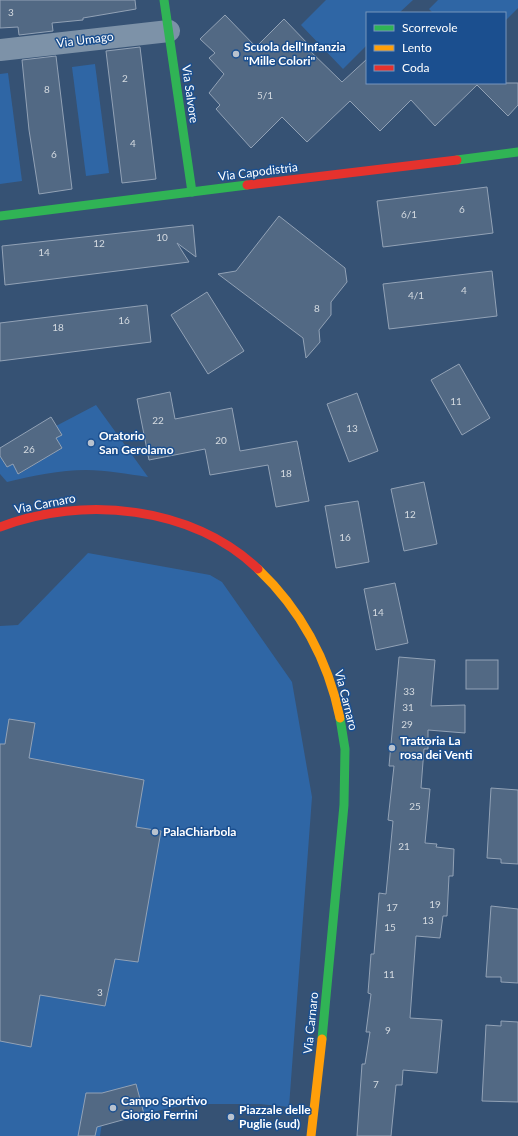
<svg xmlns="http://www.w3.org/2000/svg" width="518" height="1136" viewBox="0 0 518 1136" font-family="Lato,sans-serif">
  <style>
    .green { fill: #2f66a5 }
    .building { fill: #526984; stroke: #92a2b6 }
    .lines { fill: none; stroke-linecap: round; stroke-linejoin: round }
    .street { stroke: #7d92a8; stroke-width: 22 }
    .fast { stroke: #30b455; stroke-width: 9 }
    .slow { stroke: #ff9f0a; stroke-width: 9 }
    .jam { stroke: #e5322d; stroke-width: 9 }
    .poi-dot { fill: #b9c2ce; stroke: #1b4f8f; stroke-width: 1.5 }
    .labels { text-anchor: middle; stroke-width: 3; stroke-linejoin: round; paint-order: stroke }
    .number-label { font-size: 10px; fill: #d4dae0 }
    .street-label { font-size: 12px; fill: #fff; stroke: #1b4f8f }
    .poi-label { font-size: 12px; font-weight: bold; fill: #fff; stroke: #1b4f8f; text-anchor: start }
  </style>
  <rect width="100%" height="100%" fill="#365274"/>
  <!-- green -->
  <g class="green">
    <polygon points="326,0 413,0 399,13 367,13 367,45 343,69 301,25"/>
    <polygon points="438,0 518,0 518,8 505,21 505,13 433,13 429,9"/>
    <polygon points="95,64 109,173 86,176 72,67"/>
    <polygon points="8,73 22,181 0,184 0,74"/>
    <path d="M96 405 148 477C127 474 107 470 86 470 60 470 32 476 7 482L0 474V456L7 467 13 464 19 474 62 448 56 438 61 435 56 426Z"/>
    <polygon points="88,553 210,575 222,582 292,682 312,797 289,1107 260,1104 189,1104 102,1123 100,1136 0,1136 0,626 18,625"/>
  </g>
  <!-- building -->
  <g class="building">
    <polygon points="0,0 135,0 136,9 83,18 83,20 52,23 53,31 19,35 18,27 0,28"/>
    <polygon points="225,15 256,47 284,19 309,45 306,47 342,82 367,59 367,83 518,83 518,105 508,116 477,85 435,126 411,100 380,131 350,101 307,142 282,117 251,148 216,109 220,105 209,93 224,74 209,58 215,53 200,39"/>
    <polygon points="140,47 156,179 122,183 106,51"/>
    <polygon points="56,56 72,189 39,194 29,130 22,60"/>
    <polygon points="487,187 493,233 383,247 377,201"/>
    <polygon points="279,216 345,268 347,282 331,302 331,315 319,330 320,342 306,358 303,338 218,274 236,271"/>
    <polygon points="193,225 196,257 177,243 189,262 5,285 2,246"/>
    <polygon points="492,271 497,316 389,329 383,284"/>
    <polygon points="207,292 244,351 208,374 171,315"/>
    <polygon points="147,305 151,342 0,361 0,323"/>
    <polygon points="459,364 490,418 462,435 431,380"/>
    <polygon points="170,392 175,419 232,408 240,451 297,441 309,501 276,507 268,465 210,475 205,449 149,460 137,399"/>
    <polygon points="357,393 378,451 349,462 327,404"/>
    <polygon points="51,417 62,435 56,438 62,448 18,474 13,464 7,467 0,456 0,448"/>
    <polygon points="424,482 437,544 404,551 391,489"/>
    <polygon points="358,501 369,562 336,568 325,506"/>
    <polygon points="395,583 408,643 376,650 364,589"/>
    <polygon points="399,657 435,660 431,706 465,705 465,733 428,730 428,749 424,749 421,788 430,789 425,843 437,844 436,847 454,849 453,876 449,876 447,916 443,916 440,938 416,936 410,1018 442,1020 437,1073 403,1070 402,1085 396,1085 391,1136 357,1136 362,1064 365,1064 370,1032 366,1032 371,994 368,993 371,954 374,954 379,893 386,894 393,821 388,820 394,766 389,766"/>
    <rect x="466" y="660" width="32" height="29"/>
    <polygon points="9,719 35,723 29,758 144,780 136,827 161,831 138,962 115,959 105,1006 40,995 31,1047 0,1041 0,744 5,744"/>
    <polygon points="491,788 518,790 518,864 501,863 501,859 487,858"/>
    <polygon points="491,906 518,909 518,983 501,982 501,977 486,977"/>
    <polygon points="501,1021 518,1022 518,1102 482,1101 486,1025 501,1026"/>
    <polygon points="136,1084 144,1114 97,1127 95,1136 78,1136 86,1093 102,1093"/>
  </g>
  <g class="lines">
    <!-- street -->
    <polyline class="street" points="0,50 169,31"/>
    <!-- fast -->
    <g class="fast">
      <polyline points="164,0 192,192"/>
      <polyline points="457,160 518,152"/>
      <polyline points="0,216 247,185"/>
      <polyline points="322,1039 344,805 345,749 340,718"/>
    </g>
    <!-- slow -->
    <g class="slow">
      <path d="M258 569C301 610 328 660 340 718"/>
      <polyline points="311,1136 322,1039"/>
    </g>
    <!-- jam -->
    <g class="jam">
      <polyline points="247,185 457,160"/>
      <path d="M0 527C83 495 192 506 258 569"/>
    </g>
  </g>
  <!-- markers -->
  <g class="poi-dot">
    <circle cx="236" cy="54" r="4"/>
    <circle cx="91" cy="443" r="4"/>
    <circle cx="392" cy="748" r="4"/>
    <circle cx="155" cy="832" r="4"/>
    <circle cx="113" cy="1108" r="4"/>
    <circle cx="231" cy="1117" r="4"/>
  </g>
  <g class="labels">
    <!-- number labels -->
    <g class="number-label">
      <text x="11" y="16">3</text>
      <text x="125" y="82">2</text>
      <text x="47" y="93">8</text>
      <text x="265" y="99">5/1</text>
      <text x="133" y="147">4</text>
      <text x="54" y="158">6</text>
      <text x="462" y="213">6</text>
      <text x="409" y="218">6/1</text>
      <text x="162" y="241">10</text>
      <text x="99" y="247">12</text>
      <text x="44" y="256">14</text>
      <text x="464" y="294">4</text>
      <text x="416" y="299">4/1</text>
      <text x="317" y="312">8</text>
      <text x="124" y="324">16</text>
      <text x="58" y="331">18</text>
      <text x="456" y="405">11</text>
      <text x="158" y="424">22</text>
      <text x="352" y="432">13</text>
      <text x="221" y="444">20</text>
      <text x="29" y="453">26</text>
      <text x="286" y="477">18</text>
      <text x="410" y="518">12</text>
      <text x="345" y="541">16</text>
      <text x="378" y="616">14</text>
      <text x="409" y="695">33</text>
      <text x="408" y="711">31</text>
      <text x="407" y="728">29</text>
      <text x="415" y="810">25</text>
      <text x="404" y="850">21</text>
      <text x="435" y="908">19</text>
      <text x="392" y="911">17</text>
      <text x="428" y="924">13</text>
      <text x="390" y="931">15</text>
      <text x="389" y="978">11</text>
      <text x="100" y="996">3</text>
      <text x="388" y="1034">9</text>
      <text x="376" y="1088">7</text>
    </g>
    <!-- street labels -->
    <g class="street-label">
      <text transform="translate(85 40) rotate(-7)" y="4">Via Umago</text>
      <text transform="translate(190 94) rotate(82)" y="4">Via Salvore</text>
      <text transform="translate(258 172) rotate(-7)" y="4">Via Capodistria</text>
      <text transform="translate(45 504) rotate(-11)" y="4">Via Carnaro</text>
      <text transform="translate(346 700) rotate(76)" y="4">Via Carnaro</text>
      <text transform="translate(311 1023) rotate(-84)" y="4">Via Carnaro</text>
    </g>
    <!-- poi labels -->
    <g class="poi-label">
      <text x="244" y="51">Scuola dell'Infanzia<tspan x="244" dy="14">"Mille Colori"</tspan></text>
      <text x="99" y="440">Oratorio<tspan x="99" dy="14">San Gerolamo</tspan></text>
      <text x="400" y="745">Trattoria La<tspan x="400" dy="14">rosa dei Venti</tspan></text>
      <text x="163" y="836">PalaChiarbola</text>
      <text x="121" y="1105">Campo Sportivo<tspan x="121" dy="14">Giorgio Ferrini</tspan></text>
      <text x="239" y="1114">Piazzale delle<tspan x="239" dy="14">Puglie (sud)</tspan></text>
    </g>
  </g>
  <!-- legend -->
  <rect x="366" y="12" width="140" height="72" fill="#1b4f8f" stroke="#7695bc"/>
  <rect x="374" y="25" width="20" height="6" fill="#30b455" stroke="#7695bc"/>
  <text x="402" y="32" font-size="12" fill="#ffffff">Scorrevole</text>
  <rect x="374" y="45" width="20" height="6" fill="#ff9f0a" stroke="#7695bc"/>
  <text x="402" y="52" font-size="12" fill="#ffffff">Lento</text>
  <rect x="374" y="65" width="20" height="6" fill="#e5322d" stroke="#7695bc"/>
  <text x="402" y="72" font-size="12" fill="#ffffff">Coda</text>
</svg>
